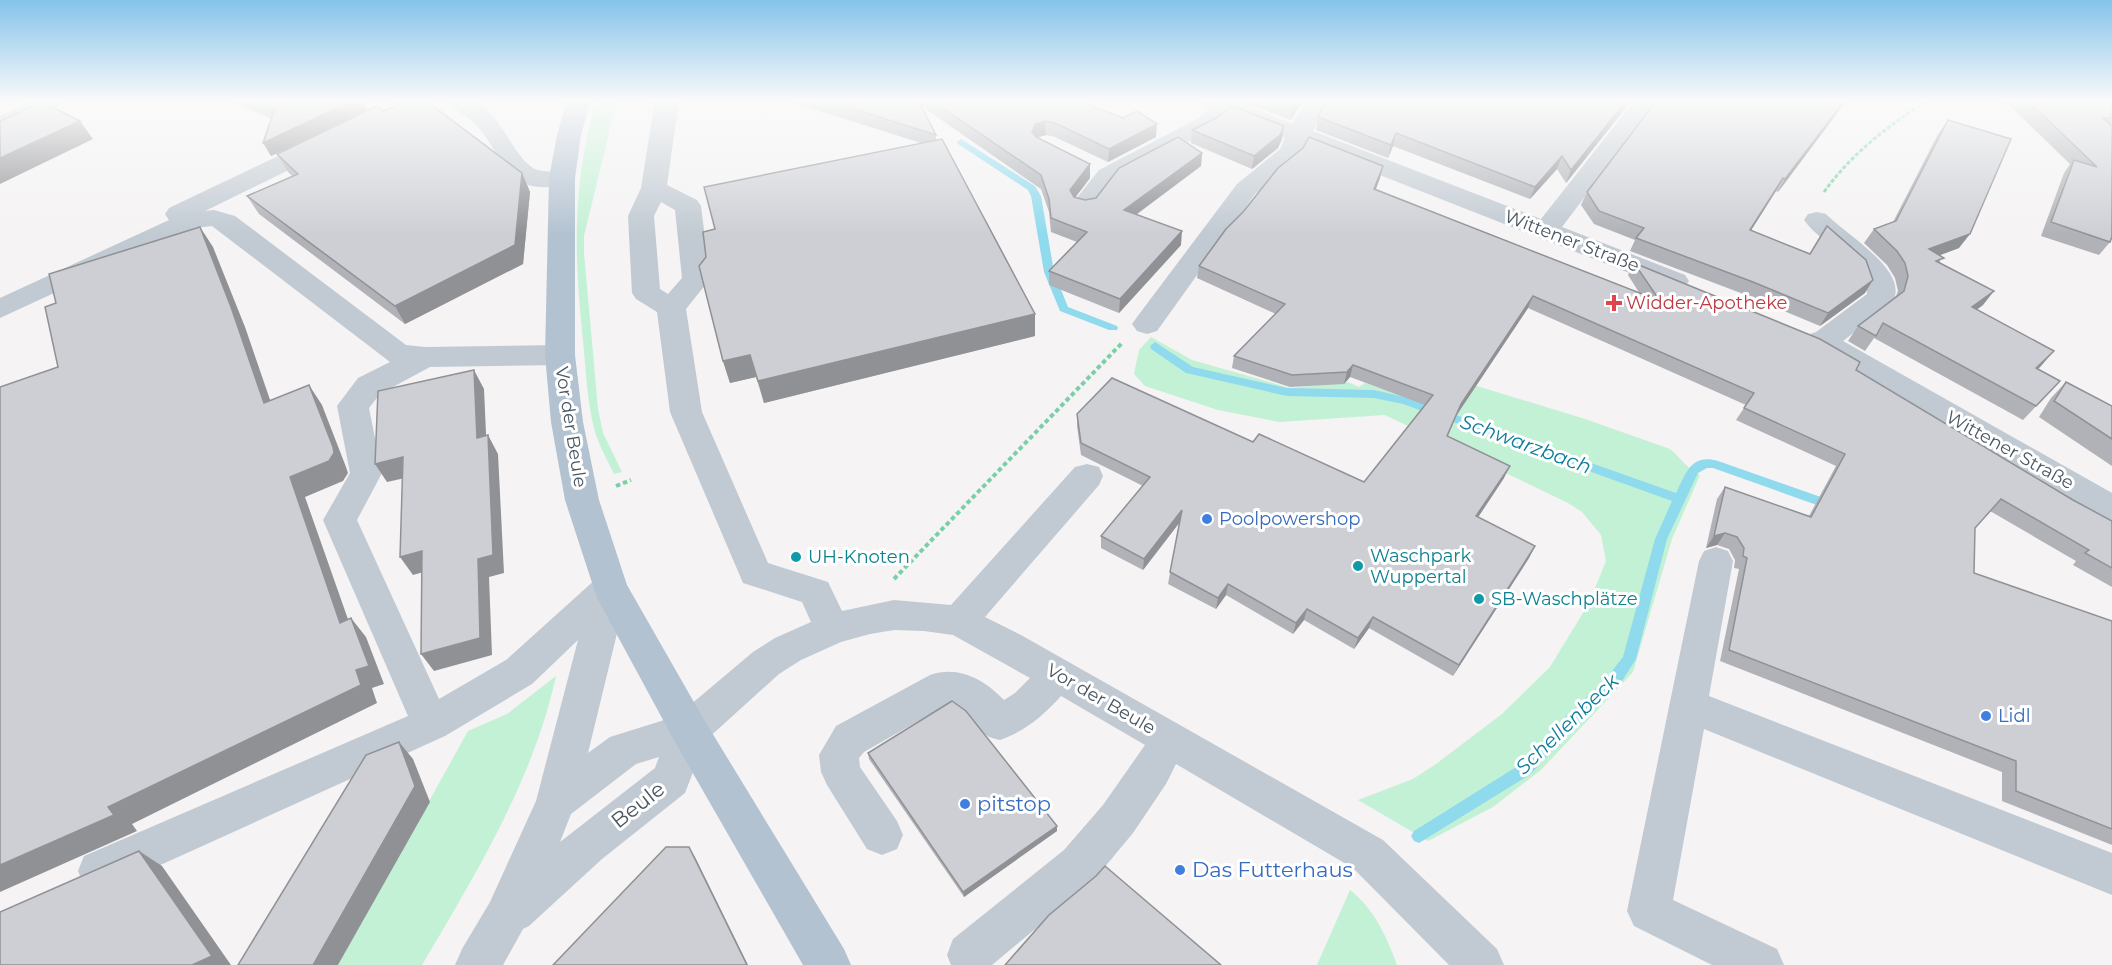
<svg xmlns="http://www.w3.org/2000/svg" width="2112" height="965" viewBox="0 0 2112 965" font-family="Montserrat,sans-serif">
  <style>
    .green { fill: #c3f1d5 }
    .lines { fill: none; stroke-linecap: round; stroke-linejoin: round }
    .stream { fill: #90daee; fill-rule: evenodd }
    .path-far1 { stroke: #7ad0a6; stroke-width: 3; stroke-dasharray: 4 2; stroke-linecap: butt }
    .path { stroke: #7ad0a6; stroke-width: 4; stroke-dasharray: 4.5 3; stroke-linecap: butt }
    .minor { fill: #c1cad2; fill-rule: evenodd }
    .major { fill: #b3c2d1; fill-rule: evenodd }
    .wall { fill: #b0b2b7 }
    .shaded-wall { fill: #909195 }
    .building { fill: #cdcfd5; stroke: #909195; stroke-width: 1.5 }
    .health-dot { fill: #e0444e; stroke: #fff; stroke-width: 2 }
    .shop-dot { fill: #3f7fe0; stroke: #fff; stroke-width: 2 }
    .culture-dot { fill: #0f9aa8; stroke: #fff; stroke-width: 2 }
    .labels { text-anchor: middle; stroke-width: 6; stroke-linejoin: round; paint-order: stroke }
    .street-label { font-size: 18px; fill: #4a5661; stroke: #fff }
    .health-label { font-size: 18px; fill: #be3a42; stroke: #fff; text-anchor: start }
    .shop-label { font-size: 18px; fill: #366cbe; stroke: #fff; text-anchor: start }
    .culture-label { font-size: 18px; fill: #0d838f; stroke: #fff; text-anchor: start }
    .water-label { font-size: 20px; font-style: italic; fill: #0c7c9b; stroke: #fff }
    .near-shop-label { font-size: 21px; fill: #366cbe; stroke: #fff; text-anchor: start }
    .near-street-label { font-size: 21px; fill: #4a5661; stroke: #fff }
  </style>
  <rect width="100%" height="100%" fill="#f5f3f3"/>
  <!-- green -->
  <g class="green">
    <path d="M596 100H617L584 236V253L598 409 603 433 622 472 614 474C607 459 598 444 594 428 587 400 586 370 583 341 574 255 572 185 596 100Z"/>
    <path d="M1151 337 1192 360 1290 388 1348 382 1359 387 1365 383 1382 389 1477 386 1585 419 1670 449C1682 459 1686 468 1700 475L1672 539 1633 672 1541 770 1493 807 1428 841 1358 800 1413 779 1436 764 1502 714 1550 667 1589 603 1606 561 1601 535 1582 512 1568 503 1385 415 1279 422 1218 410 1145 386 1134 374 1139 350Z"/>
    <path d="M556 676C533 781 476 873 422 965H338L468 731 507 714Z"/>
    <path d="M1350 890C1375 910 1386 936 1397 965H1317Z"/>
  </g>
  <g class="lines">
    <!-- stream -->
    <g class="stream">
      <polygon points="961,139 1035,186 1041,196 1054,272 1068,307 1117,326 1118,328 1117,330 1109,330 1060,311 1044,272 1031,196 1028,190 958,144 957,142"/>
      <path d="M1155 342 1193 367 1287 388 1374 390 1405 397 1676 493C1686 473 1691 453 1718 461L1835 502 1837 505 1835 508 1831 510 1713 468H1707L1698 473 1667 539 1636 659 1622 681 1576 724 1531 774 1419 843 1414 841 1411 836 1414 831 1521 764 1566 716 1605 680 1623 657 1655 539 1672 501 1403 404 1374 398 1287 396 1186 373 1151 349 1150 346Z"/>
    </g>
    <!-- path-far1 -->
    <path class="path-far1" d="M1824 192C1852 153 1888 126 1928 100"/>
    <!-- path -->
    <g class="path">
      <polyline points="616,486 631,480"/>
      <polyline points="894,579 1122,343"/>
    </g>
    <!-- minor -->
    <g class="minor">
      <polygon points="33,100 64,100 61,105 0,132 0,116"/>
      <path d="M448 100C456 100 469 98 476 101 502 115 516 164 538 170 548 173 560 170 571 173L575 178 571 183C509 199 509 166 479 128 470 117 455 112 448 100Z"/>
      <path d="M655 100H679L667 185 697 200 701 206 710 279 686 309 702 412 768 563 828 582 842 611 894 600 951 605 1075 467 1087 464 1099 467 1103 476 1099 485 985 617 1021 635 1383 840 1497 949 1504 965H1449L1353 868 1176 764 1166 784 1133 833 1094 880 992 965H951L947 955 953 939 1064 850 1103 805 1145 745 1061 696C1043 716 1025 731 1000 740 996 739 990 738 986 735 973 725 966 704 948 704L864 752 859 758 860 767 897 821 903 835 897 849 882 855 867 849 827 785 821 772 819 755 836 726 930 675C958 665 984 679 1004 700L1015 693 1030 678 953 635 924 631 894 630 870 634 841 642 801 660 779 674 705 741 685 793 602 859 529 926 523 929 503 965H455L462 949 490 902 536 801 578 640 532 684 445 736 114 886 99 892 84 886 78 871 84 856 408 716 323 520 350 473 337 406 358 378 390 362 212 226 195 228 0 318V298L169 220 165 214 169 208 314 139 323 137 332 139 335 144 332 149 205 211 214 210 235 216 406 345 425 347 560 345 571 348 575 355 571 362 560 365 430 367 380 394 369 408 382 473 357 520 439 699 506 660 597 578 610 573 623 578 628 588 588 753 610 737 677 716 753 652 775 638 811 622 802 602 743 583 670 412 657 312 636 299 632 293 628 216 641 188ZM661 202 675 210 682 278 668 294 660 289 654 216ZM659 757 655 768 560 842 571 814 636 764Z"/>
      <path d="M1199 100H1232L1292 124C1305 98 1311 100 1337 100L1320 116 1313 131 1541 219 1635 100H1658L1562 227 1685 275 1689 281 1685 287 1675 290 1665 287 1306 146 1299 158 1255 194 1157 331 1147 334 1137 331 1132 324 1137 317 1237 184 1280 149 1285 138 1230 116 1213 129 1117 180 1094 210 1085 212 1076 210 1072 204 1099 170 1197 119 1210 108 1202 105Z"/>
      <path d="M1817 212 1826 214C1845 234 1912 272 1892 303L1843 341 2112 493V522L2100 518 1810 348 1805 341 1810 334 1816 332 1867 294C1867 261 1821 245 1804 220L1808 214Z"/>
      <polygon points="1716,547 1728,551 1733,561 1709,696 2112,853 2112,895 1704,729 1673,900 1777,949 1784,965 1712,965 1634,926 1627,911 1699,561 1704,551"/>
    </g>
    <!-- major -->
    <polygon class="major" points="567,100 591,100 581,135 575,178 575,355 583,422 599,500 627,585 703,718 844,949 851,965 803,965 675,742 597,598 565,500 551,422 545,355 549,178 557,135"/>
  </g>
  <!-- wall -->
  <g class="wall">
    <polygon points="229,100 363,100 367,110 271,156 272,119"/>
    <polygon points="785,100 1076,100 1156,137 1108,162 1055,137 1046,135 1036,138 1090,178 1075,198 1085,200 1096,198 1202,153 1201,166 1136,215 1181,245 1119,313 1049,285 1049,271 1077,242 1051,232 1049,212 1041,189 920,105 936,135 936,140 1035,314 1035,336 764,403 756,377 730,383 723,361 706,257 715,229 921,143"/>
    <polygon points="1244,100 1308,100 1299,107 1291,120 1243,102"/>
    <polygon points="1329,100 1632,100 1566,183 1557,169 1530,199 1393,146 1388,158 1316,130 1318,117"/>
    <polygon points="1847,100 1778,192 1776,191 1751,230 1865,293 1820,326 1746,295 1630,251 1635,240 1594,224 1581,205 1587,192"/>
    <polygon points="2004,100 2112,100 2112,237 2110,242 2099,255 2041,236 2064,173 2070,164"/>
    <polygon points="383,111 522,173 530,192 523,264 405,324 259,214 247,196 292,176 288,172 277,154"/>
    <polygon points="1948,120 1959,248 1940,255 1940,263 1983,305 1976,310 2041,366 2038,369 2060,381 2023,420 1874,338 1865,351 1848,341 1858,326 1896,296 1898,291 1895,278 1887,265 1864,243 1874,229 1893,222 1938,134"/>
    <polygon points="1284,126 1282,139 1278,148 1252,169 1191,143 1192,130"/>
    <polygon points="1380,178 1376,189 1640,294 1628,275 1634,263 1856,370 2073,500 2112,521 2112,587 2073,565 2076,561 1990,511 1975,528 1974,573 2112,621 2112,845 2002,801 2002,772 1720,661 1739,569 1734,568 1735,560 1729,549 1717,545 1706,548 1717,499 1725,487 1809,516 1836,466 1736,420 1746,405 1528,308 1456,416 1448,436 1504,478 1478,517 1535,546 1529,558 1453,676 1369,628 1354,649 1304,620 1293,634 1226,595 1216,609 1168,584 1179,523 1143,570 1101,548 1101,536 1143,486 1081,455 1077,426 1077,414 1253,442 1364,482 1425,405 1350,377 1344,384 1290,387 1232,368 1234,356 1276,314 1197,278 1199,266"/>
    <polygon points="2066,382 2112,406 2112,466 2039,417 2051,398"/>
    <polygon points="868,753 1057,831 964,897 869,759"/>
  </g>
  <!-- shaded-wall -->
  <g class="shaded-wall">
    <polygon points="354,100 363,100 367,110 271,156 263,143"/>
    <polygon points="1298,100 1308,100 1299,107 1291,120 1293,108"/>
    <polygon points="1627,100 1632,100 1566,183 1571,170"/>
    <polygon points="1845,100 1847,100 1778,192 1785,179"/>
    <polygon points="80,121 93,139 0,184 0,158"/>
    <polygon points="1045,121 1046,135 1035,138 1032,132 1035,124"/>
    <polygon points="1157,124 1156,137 1108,162 1109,149"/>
    <polygon points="1284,126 1282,139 1278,148 1252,169 1254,156"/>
    <polygon points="1396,133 1393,146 1388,158 1391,145"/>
    <polygon points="1202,153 1201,166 1123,224 1124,210"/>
    <polygon points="1562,156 1557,169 1530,199 1535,187"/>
    <polygon points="1090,164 1090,178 1070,204 1070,190"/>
    <polygon points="1383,166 1380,178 1371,201 1374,189"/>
    <polygon points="522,173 530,192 523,264 405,324 395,306"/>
    <polygon points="1783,178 1776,191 1743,243 1750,230"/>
    <polygon points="200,227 213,247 245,327 278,423 264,403"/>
    <polygon points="1182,231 1181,245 1119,313 1120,299"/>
    <polygon points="1970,234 1959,248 1919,263 1929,249"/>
    <polygon points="1873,280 1865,293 1820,326 1828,313"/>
    <polygon points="1994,291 1983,305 1960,322 1972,307"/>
    <polygon points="1533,296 1528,308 1456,416 1443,448 1461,404"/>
    <polygon points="1035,314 1035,336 764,403 758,381"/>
    <polygon points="2054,351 2041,366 2023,382 2036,368"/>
    <polygon points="750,355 756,377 730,383 723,361"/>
    <polygon points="1353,365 1350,377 1344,384 1347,372"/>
    <polygon points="474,370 484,389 487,456 477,438"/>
    <polygon points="309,385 322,405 346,467 348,473 343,481 305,497 356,642 340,623 290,477"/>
    <polygon points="488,435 498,454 504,573 489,577 492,655 434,671 421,654 478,559"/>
    <polygon points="403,457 414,476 387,482 375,464"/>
    <polygon points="1510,466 1504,478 1471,528 1476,516"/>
    <polygon points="1182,510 1180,522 1143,570 1144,559"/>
    <polygon points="1725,533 1717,545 1706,548 1714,536"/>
    <polygon points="1535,546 1529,558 1453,676 1459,665"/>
    <polygon points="422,551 434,569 413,575 400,557"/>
    <polygon points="1228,584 1226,595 1216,609 1218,598"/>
    <polygon points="1307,609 1304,620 1293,634 1296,623"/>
    <polygon points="1373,617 1369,628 1354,649 1358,638"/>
    <polygon points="351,618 366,637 384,684 372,688 377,703 132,824 137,831 0,892 0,865 108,807 356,670"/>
    <polygon points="399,742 413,759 430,802 338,965 313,965"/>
    <polygon points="1057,826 1057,831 964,897 963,892"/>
    <polygon points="689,847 695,857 748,965 747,965"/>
    <polygon points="139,851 162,866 231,965 192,965"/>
  </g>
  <!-- building -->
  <g class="building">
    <polygon points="250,100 354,100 263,143 274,111"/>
    <polygon points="410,100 425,100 522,173 515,245 395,306 247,196 298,174 277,154 377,106 383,111"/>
    <polygon points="825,100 918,100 936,135"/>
    <polygon points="931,100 1076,100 1123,118 1137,111 1157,124 1109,149 1055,123 1045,121 1035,124 1032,132 1036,137 1090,164 1070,190 1074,197 1085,200 1096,198 1119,168 1178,137 1202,153 1124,210 1182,231 1120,299 1049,271 1087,232 1051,218 1049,199 1041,175"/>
    <polygon points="1274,100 1298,100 1293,108"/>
    <polygon points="1329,100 1627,100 1571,170 1562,156 1535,187 1396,133 1391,145 1318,117 1324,105"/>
    <polygon points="1657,100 1845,100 1785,179 1783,178 1750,230 1810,254 1827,226 1866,260 1873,280 1828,313 1753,282 1636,238 1644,228 1599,211 1587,192"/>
    <polygon points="2027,100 2112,100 2112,118 2103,118 2112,126 2112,237 2110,242 2051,222 2074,160 2097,167"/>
    <polygon points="42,102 80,121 0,158 0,121"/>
    <polygon points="1232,106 1284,126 1280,135 1254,156 1192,130 1216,118"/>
    <polygon points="1948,120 2011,139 1970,234 1929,249 1944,258 1936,261 1994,291 1972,307 2054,351 2036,368 2060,381 2036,406 1883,323 1876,336 1858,326 1904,291 1908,276 1905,263 1897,251 1874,229 1896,221"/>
    <polygon points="1309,137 1383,166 1374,189 1660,301 1634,263 1820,339 1860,362 1856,370 2073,500 2112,521 2112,568 2085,553 2089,550 2001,499 1975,528 1974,573 2112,621 2112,829 2016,791 2016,761 1729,650 1747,558 1743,556 1744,548 1737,537 1725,533 1714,536 1725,487 1811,517 1845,454 1744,408 1754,393 1533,296 1461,404 1447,436 1510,466 1476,516 1535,546 1459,665 1373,617 1358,638 1307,609 1296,623 1228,584 1218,598 1170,572 1182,510 1144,559 1101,536 1150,477 1081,443 1077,414 1112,378 1253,442 1259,434 1364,482 1433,395 1353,365 1347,372 1292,375 1234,356 1285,304 1199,266 1226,229 1243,212 1278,168 1303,148"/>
    <polygon points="942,139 1035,314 758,381 750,355 723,361 699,266 706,257 703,232 715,229 704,187"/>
    <polygon points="200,227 231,307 264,403 309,385 333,447 334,453 329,461 290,477 340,623 351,618 369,666 356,670 361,685 108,807 114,815 0,865 0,387 58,367 45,307 56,303 49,274"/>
    <polygon points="474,370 477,438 488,435 493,555 478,559 480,638 421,654 422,551 400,557 403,457 375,464 378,391"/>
    <polygon points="2066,382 2112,406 2112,439 2054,401"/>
    <polygon points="952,701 966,711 1057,826 963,892 868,753"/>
    <polygon points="399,742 415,786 313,965 238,965 366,755"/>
    <polygon points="666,847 689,847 747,965 553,965"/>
    <polygon points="139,851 212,956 192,965 0,965 0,912"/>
    <polygon points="1105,866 1221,965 1005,965 1049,915 1096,876"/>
  </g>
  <!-- sky -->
  <linearGradient id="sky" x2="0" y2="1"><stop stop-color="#85c3ea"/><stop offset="0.43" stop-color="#fafafa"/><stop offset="1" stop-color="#fafafa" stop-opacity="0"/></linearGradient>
  <rect width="2112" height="235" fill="url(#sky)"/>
  <!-- markers -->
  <path class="health-dot" d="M1611 294h6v6h6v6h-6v6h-6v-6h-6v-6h6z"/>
  <g class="shop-dot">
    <circle cx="1207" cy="519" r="6"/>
    <circle cx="1986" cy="716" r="6"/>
    <circle cx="965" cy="804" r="6"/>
    <circle cx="1180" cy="870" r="6"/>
  </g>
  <g class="culture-dot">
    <circle cx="796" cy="557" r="6"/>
    <circle cx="1358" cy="566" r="6"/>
    <circle cx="1479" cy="599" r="6"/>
  </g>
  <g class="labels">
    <!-- street labels -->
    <g class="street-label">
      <text transform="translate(1572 241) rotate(21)" y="6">Wittener Straße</text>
      <text transform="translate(571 427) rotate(81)" y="6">Vor der Beule</text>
      <text transform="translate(2010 450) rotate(29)" y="6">Wittener Straße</text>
      <text transform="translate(1101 699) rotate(30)" y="6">Vor der Beule</text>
    </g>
    <!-- health labels -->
    <g class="health-label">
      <text x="1626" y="309">Widder-Apotheke</text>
    </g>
    <!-- shop labels -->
    <g class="shop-label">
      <text x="1219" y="525">Poolpowershop</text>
      <text x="1998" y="722">Lidl</text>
    </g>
    <!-- culture labels -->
    <g class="culture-label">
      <text x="1370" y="562">Waschpark<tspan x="1370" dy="21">Wuppertal</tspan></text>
      <text x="808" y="563">UH-Knoten</text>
      <text x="1491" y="605">SB-Waschplätze</text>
    </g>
    <!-- water labels -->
    <g class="water-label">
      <text transform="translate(1526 444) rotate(20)" y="7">Schwarzbach</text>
      <text transform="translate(1567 724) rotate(-44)" y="7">Schellenbeck</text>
    </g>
    <!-- near-shop labels -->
    <g class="near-shop-label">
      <text x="977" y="811">pitstop</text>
      <text x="1192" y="877">Das Futterhaus</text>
    </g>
    <!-- near-street labels -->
    <g class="near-street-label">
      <text transform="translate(638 805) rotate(-38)" y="7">Beule</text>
    </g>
  </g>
</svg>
